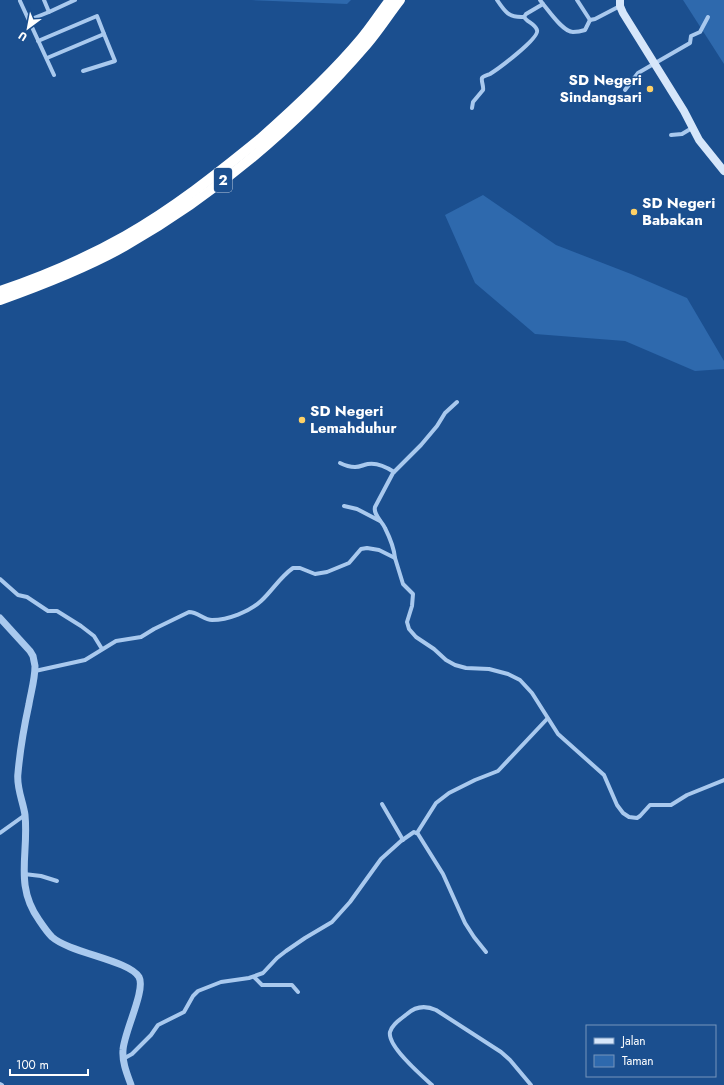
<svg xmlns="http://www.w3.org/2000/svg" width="724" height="1085" viewBox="0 0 724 1085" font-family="Jost,sans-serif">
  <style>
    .green { fill: #2e69ad }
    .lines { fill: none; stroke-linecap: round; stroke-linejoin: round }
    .minor { stroke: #a9c9ee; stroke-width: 4 }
    .tertiary { stroke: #a9c9ee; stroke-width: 7 }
    .secondary { stroke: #d6e6fa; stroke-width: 8 }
    .motorway { stroke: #fff; stroke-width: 10 }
    .poi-dot { fill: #ffd166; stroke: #1b4f8f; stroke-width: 1.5 }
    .labels { text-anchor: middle; stroke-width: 3; stroke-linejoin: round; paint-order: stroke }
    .shield { fill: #1b4f8f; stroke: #bbcadd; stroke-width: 1 }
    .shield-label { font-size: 14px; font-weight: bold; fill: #fff }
    .poi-label { font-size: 15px; font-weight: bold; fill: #fff; stroke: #1b4f8f; text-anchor: start }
  </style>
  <rect width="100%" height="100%" fill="#1b4f8f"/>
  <!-- green -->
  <g class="green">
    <polygon points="251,0 351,0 347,4"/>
    <polygon points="683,0 724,0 724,64"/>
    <polygon points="483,195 556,245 631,274 687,298 724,361 724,369 695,371 625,341 535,334 475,283 445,215"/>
  </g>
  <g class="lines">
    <!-- minor -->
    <g class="minor">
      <polyline points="44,0 49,12 75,0"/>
      <path d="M497 0C505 12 509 18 524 17"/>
      <polyline points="577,0 590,20 595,19 620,6"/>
      <polyline points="20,1 54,75"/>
      <path d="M543 4C549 11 563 32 573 32 577 32 582 31 585 30L590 20"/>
      <polyline points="29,20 49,12"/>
      <polyline points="38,41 97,16 104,34"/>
      <polyline points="47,58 104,34 115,61 83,71"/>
      <polyline points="625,90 638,73 690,43 691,36 700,32 708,17"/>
      <path d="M472 108 473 102 483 90C484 87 481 81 482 78 483 76 488 75 490 74 498 69 540 38 537 30 535 24 527 22 524 17L526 14 543 4 540 0"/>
      <polyline points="671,135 682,134 692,128"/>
      <path d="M340 463C344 465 350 467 355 467 359 467 361 466 364 465 375 461 385 466 394 472"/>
      <polyline points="344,506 357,509 380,521"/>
      <path d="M395 558C394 548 390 538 385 528 382 521 373 515 375 507L393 473 421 445 437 426 445 413 457 402"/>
      <polyline points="0,579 18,595 27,597 48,611 57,611 81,626 94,636 102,649"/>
      <path d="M35 671 85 660 116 641 141 637 154 629 189 612C198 612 204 620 212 620 228 620 249 612 261 601 272 591 280 577 293 568H300L315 574 327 572 349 563 361 549 367 548 379 550 395 558 403 584 413 594 412 606 407 622 409 629 416 637 434 649 446 660 455 665 466 668 489 669 508 674 520 680 532 693 558 734 604 775 617 805 623 813 629 817 637 818 640 816 650 805H671L687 795 724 780"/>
      <polyline points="382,804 403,840"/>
      <polyline points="0,833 25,815"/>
      <polyline points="417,833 436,803 449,793 475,780 498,771 547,719"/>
      <polyline points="24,874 41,876 57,881"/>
      <polyline points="254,977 262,985 292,985 298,992"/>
      <polyline points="123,1059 132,1054 151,1035 158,1025 184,1012 193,996 198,991 221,982 249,978 263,973 277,958 286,951 305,938 332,922 350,902 381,859 401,841 414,832 418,834 443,874 465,923 474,937 486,952"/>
      <polyline points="0,1084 2,1085"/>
      <path d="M432 1085C422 1076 387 1046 390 1032 392 1024 401 1019 407 1014 416 1006 425 1005 436 1010L501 1052 510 1060 531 1085"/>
    </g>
    <!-- tertiary -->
    <path class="tertiary" d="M0 618 30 651 33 656 35 666C35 679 31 692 29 704 24 727 20 750 18 773 16 787 23 801 25 815 29 854 14 885 39 920 43 926 47 932 52 937 70 953 129 960 139 977 146 990 124 1032 123 1050 122 1062 127 1074 131 1085"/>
    <!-- secondary -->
    <polyline class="secondary" points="620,0 620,6 623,13 684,111 699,140 724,171"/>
    <!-- motorway -->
    <g class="motorway">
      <path d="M0 291C42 277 86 258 125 236 173 209 217 174 260 139 295 108 331 75 361 39 371 27 380 13 390 0"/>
      <path d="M0 300C42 285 86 268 125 246 216 194 299 123 367 44 379 30 389 14 400 0"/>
    </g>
  </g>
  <!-- markers -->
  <g class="poi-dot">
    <circle cx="650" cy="89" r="4"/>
    <circle cx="634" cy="212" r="4"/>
    <circle cx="302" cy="420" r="4"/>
  </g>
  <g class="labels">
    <!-- shield labels -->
    <rect class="shield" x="214" y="168" width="18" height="24" rx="3"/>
    <g class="shield-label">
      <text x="223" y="185">2</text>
    </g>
    <!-- poi labels -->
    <g class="poi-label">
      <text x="642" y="85" text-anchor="end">SD Negeri<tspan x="642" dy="17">Sindangsari</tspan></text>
      <text x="642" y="208">SD Negeri<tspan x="642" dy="17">Babakan</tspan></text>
      <text x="310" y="416">SD Negeri<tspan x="310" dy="17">Lemahduhur</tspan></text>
    </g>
  </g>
  <!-- legend -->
  <rect x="586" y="1025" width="130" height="52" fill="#1b4f8f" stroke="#7695bc"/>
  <rect x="594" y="1038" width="20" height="6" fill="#d6e6fa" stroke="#7695bc"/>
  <text x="622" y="1045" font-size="12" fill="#ffffff">Jalan</text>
  <rect x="594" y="1055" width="20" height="12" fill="#2e69ad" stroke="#7695bc"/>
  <text x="622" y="1065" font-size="12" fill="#ffffff">Taman</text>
  <!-- north arrow -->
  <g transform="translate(28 28) rotate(212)" stroke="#1b4f8f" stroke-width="3" paint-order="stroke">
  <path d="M0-3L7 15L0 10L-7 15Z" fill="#ffffff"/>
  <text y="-6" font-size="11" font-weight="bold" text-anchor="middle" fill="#ffffff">U</text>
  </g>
  <!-- scale -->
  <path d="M10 1069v6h78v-6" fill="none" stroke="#ffffff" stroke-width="2"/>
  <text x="16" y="1069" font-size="12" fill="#ffffff" stroke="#1b4f8f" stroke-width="3" paint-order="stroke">100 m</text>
</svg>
